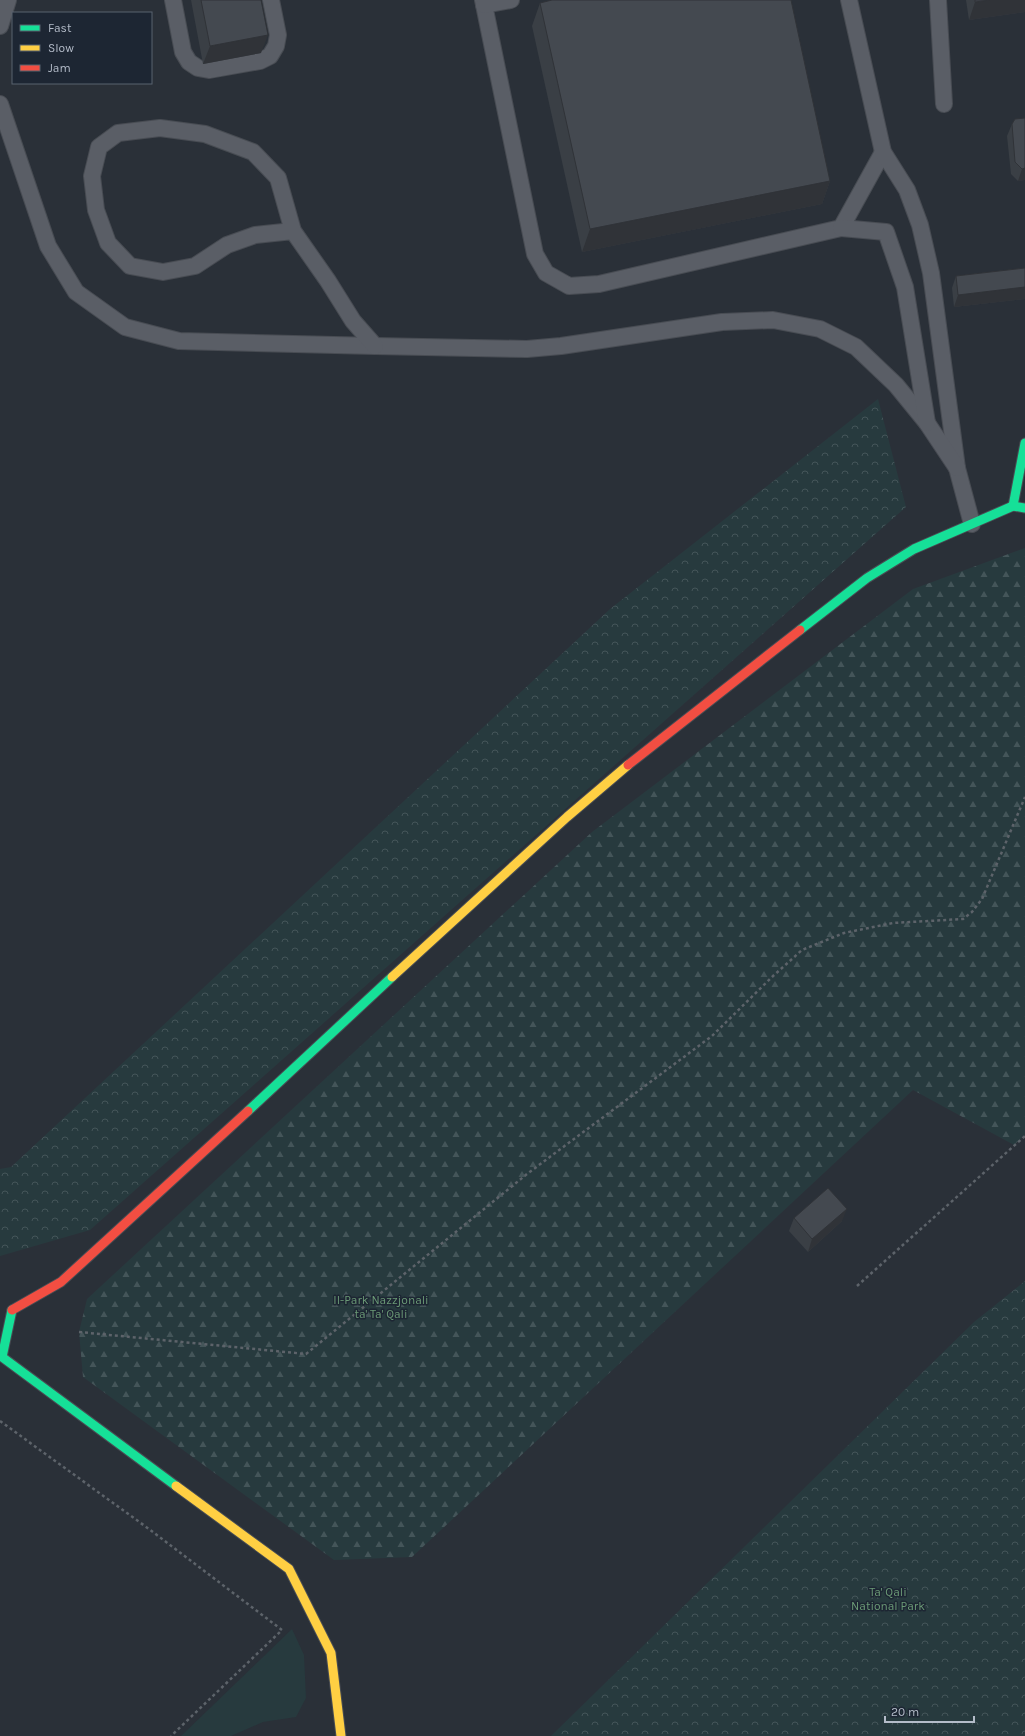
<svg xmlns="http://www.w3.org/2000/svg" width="1025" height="1736" viewBox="0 0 1025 1736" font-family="Karla,sans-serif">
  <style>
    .grass { fill: #273a3e }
    .forest { fill: url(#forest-firs) }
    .park { fill: url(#park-crowns) }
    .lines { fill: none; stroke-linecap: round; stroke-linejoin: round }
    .lane-casing { stroke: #484c53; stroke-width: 18 }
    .fast-casing { stroke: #484c53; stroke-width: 11 }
    .slow-casing { stroke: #484c53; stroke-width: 11 }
    .jam-casing { stroke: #484c53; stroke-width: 11 }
    .path { stroke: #5d636a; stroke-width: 2.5; stroke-dasharray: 3 3; stroke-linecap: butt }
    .lane { stroke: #5a5e66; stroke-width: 16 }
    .fast { stroke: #16e098; stroke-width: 9 }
    .slow { stroke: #ffcf43; stroke-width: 9 }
    .jam { stroke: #f24e42; stroke-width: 9 }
    .wall { fill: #3a3f45 }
    .shaded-wall { fill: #303338 }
    .building { fill: #444950; stroke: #303338 }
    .labels { text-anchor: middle; stroke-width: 3; stroke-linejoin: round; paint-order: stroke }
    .park-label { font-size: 12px; fill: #6b9a76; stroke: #1d2633 }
  </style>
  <defs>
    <pattern id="forest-firs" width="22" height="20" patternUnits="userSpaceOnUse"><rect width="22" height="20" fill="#273a3e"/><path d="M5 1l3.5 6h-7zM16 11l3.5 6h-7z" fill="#445559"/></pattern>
    <pattern id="park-crowns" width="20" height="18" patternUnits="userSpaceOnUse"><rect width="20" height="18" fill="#273a3e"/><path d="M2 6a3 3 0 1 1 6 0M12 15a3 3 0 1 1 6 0" fill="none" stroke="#445559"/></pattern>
  </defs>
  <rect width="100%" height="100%" fill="#2a3038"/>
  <!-- grass -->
  <polygon class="grass" points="292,1629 304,1655 306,1698 296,1717 263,1722 231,1736 181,1736"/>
  <!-- forest -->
  <polygon class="forest" points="1025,548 1025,1135 1014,1145 913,1090 412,1557 334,1560 83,1377 79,1332 87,1299 592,832 913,589"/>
  <!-- park -->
  <g class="park">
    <polygon points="878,399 906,507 90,1230 0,1256 0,1169 11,1167 610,609"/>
    <polygon points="1025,1281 1025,1736 551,1736 974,1322"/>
  </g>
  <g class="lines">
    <defs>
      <g id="lane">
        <polyline points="173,0 183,52 189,62 198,68 209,70 260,61 270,56 276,46 278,35 271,0"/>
        <polyline points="483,0 535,254 546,273 569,286 599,284 841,228 883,152"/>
        <polyline points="849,0 883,152 907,190 920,225 931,273 957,468 972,524"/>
        <polyline points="938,0 944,104"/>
        <polyline points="484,5 511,0"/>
        <polyline points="0,26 8,0"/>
        <polyline points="0,104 48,246 76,292 125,327 179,341 375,346 527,349 561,346 722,322 773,320 820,329 856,347 896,385 927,423 957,468"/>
        <polyline points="841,228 886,232 905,287 927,423"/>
        <polyline points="293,231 278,178 253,152 205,134 160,128 118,133 99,147 92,176 96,210 108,243 130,266 163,272 195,266 227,245 255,235 293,231 328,281 353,321 375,346"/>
      </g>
      <g id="fast">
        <polyline points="1013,506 1025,443"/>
        <polyline points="800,630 867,578 914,549 1013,506 1025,508"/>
        <polyline points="248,1111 392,977"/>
        <polyline points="12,1310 2,1357 176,1486"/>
      </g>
      <g id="slow">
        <polyline points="392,977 567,817 628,765"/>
        <polyline points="176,1486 289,1569 331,1653 341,1736"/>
      </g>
      <g id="jam">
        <polyline points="628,765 800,630"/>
        <polyline points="12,1310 61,1282 248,1111"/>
      </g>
    </defs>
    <!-- lane casing -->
    <use href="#lane" class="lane-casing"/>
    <!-- fast casing -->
    <use href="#fast" class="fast-casing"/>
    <!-- slow casing -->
    <use href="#slow" class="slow-casing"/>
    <!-- jam casing -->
    <use href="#jam" class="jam-casing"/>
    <!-- path -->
    <g class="path">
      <polyline points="857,1286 1025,1136"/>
      <polyline points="79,1332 306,1354 527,1174 712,1036 773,976 802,950 844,933 893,923 963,919 972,912 982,899 1025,797"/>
      <polyline points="0,1421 149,1529 282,1630 171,1736"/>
    </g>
    <!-- lane -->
    <use href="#lane" class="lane"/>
    <!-- fast -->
    <use href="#fast" class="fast"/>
    <!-- slow -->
    <use href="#slow" class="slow"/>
    <!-- jam -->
    <use href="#jam" class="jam"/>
  </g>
  <!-- wall -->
  <g class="wall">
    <polygon points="191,0 261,0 261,53 203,64"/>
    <polygon points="966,0 1025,0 1025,12 969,20"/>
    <polygon points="540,3 830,181 822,204 582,252 532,26"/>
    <polygon points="1012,124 1025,180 1018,181 1011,174 1007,136"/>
    <polygon points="1025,268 1025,299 954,307 952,288 956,276"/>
    <polygon points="794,1218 842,1221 808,1252 789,1231"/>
  </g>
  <!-- shaded-wall -->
  <g class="shaded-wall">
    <polygon points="990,0 1025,0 1025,12 969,20 975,2"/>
    <polygon points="268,35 261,53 203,64 210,46"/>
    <polygon points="1025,168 1025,180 1018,181 1022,169"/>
    <polygon points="830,181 822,204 582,252 590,229"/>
    <polygon points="1025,287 1025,299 954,307 958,295"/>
    <polygon points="847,1209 842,1221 808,1252 812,1239"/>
  </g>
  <!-- building -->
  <g class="building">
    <polygon points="201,0 261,0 268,35 210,46"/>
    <polygon points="552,0 791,0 830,181 590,229 540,3"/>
    <polygon points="975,0 990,0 975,2"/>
    <polygon points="1025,118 1025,168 1022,169 1015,162 1012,124 1015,119"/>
    <polygon points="1025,268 1025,287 958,295 956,276"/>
    <polygon points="828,1188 847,1209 812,1239 794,1218"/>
  </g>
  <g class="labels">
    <!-- park labels -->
    <g class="park-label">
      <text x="381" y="1304">Il-Park Nazzjonali<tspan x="381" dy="14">ta' Ta' Qali</tspan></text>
      <text x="888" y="1596">Ta' Qali<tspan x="888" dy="14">National Park</tspan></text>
    </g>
  </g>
  <!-- legend -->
  <rect x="12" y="12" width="140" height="72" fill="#1d2633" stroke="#59626f"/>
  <rect x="20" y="25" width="20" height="6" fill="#16e098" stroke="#59626f"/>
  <text x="48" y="32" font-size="12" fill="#b4bcc9">Fast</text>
  <rect x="20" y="45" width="20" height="6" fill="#ffcf43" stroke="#59626f"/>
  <text x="48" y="52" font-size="12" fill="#b4bcc9">Slow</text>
  <rect x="20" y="65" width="20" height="6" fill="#f24e42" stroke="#59626f"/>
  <text x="48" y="72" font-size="12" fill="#b4bcc9">Jam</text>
  <!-- scale -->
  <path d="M885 1716v6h89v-6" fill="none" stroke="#b4bcc9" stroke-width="2"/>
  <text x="891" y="1716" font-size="12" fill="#b4bcc9" stroke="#1d2633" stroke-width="3" paint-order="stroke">20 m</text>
</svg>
